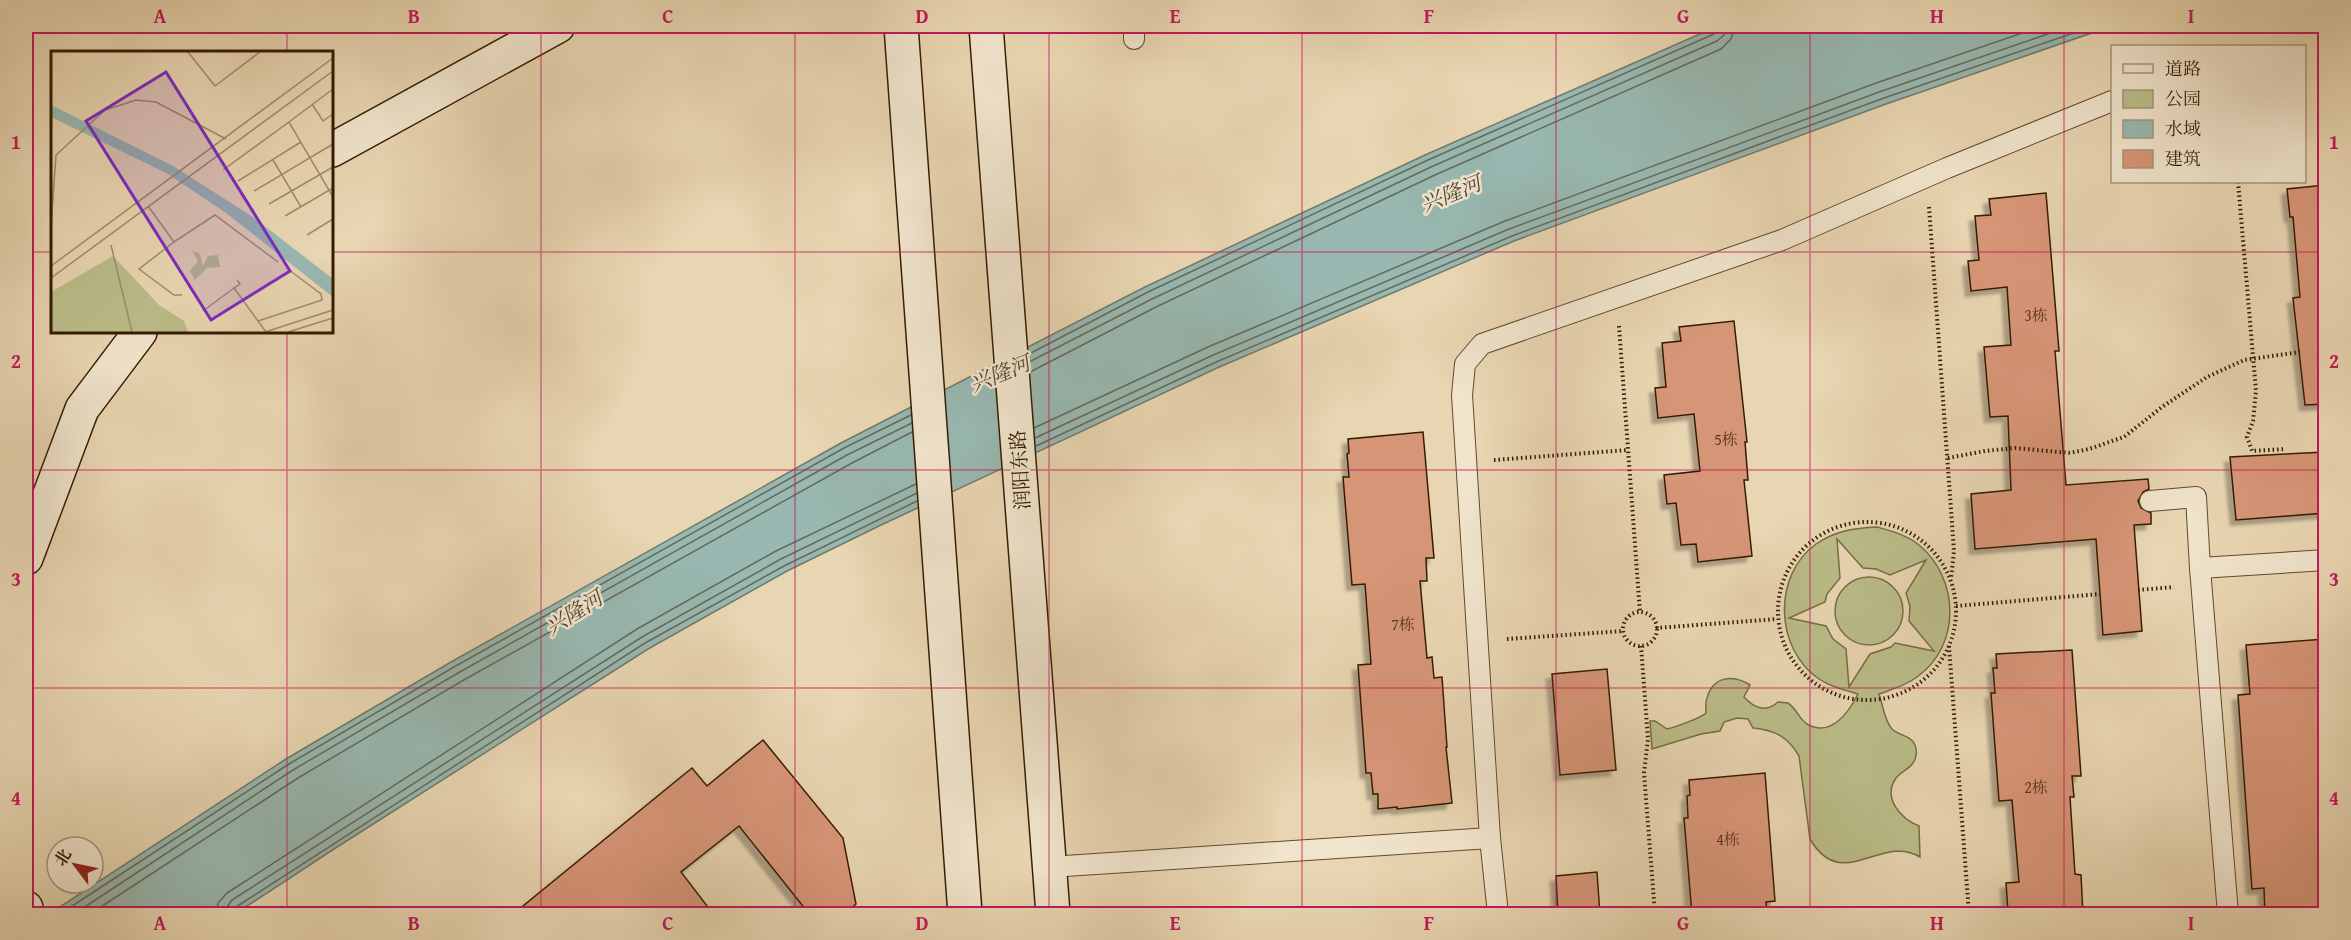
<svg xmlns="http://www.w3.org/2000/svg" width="2351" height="940" viewBox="0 0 2351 940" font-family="'Gentium Book Plus','Noto Serif SC',serif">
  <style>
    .green { fill: #babc88; stroke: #786c44; stroke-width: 1.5; fill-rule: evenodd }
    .water { fill: #98b8b1; stroke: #707a6a; stroke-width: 1.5 }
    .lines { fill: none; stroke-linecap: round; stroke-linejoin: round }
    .shore { stroke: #666a58; stroke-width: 1.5 }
    .building { fill: #d79577; stroke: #351c00; stroke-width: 1.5; filter: url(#shadow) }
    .lane-casing { stroke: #624a2c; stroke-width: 22 }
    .secondary-casing { stroke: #351c00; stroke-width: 36 }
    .path { stroke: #351c00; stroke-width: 4; stroke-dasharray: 1.5 3; stroke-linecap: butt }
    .lane { stroke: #f0e4cc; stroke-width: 20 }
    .secondary { stroke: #f0e4cc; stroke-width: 33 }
    .grid { fill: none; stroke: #c2185b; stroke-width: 1.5; stroke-opacity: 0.55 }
    .labels { text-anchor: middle; stroke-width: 5; stroke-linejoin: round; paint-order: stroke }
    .number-label { font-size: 16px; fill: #5e3a1e }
    .street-label { font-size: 20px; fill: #351c00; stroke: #f0e4cc }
    .water-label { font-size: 21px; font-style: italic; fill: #534b35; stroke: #f0e4cc }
    .inset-road { fill: none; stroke: #a08b6a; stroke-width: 1.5 }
    .view { fill: #7b2cbf; fill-opacity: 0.15; stroke: #7b2cbf; stroke-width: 3 }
    .inset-edge { fill: none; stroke: #351c00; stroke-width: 3 }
    .neatline { fill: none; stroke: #c2185b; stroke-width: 2 }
    .grid-label { font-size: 20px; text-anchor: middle; font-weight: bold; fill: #c2185b }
  </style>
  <defs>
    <filter id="shadow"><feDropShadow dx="-5.5" dy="5.5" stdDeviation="1.5" flood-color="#0004"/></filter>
  </defs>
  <rect width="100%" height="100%" fill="#e8d5b1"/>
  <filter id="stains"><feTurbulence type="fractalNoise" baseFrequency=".00333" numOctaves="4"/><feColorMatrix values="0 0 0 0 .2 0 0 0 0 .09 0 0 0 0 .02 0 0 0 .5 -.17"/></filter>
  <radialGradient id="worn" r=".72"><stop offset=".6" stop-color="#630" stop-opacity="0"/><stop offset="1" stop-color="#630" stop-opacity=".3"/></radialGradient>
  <!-- green -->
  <g class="green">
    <path d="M1877 527C1891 531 1907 535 1919 545 1959 578 1962 645 1917 677 1905 686 1893 689 1879 694 1883 705 1884 720 1892 729 1899 736 1911 735 1915 745 1917 750 1917 758 1913 763 1909 769 1901 772 1896 778 1882 798 1901 819 1919 826L1920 857C1882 833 1842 894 1810 839L1799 756C1788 737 1775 730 1753 728L1748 719 1737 718 1724 722 1720 731 1701 734 1652 749 1650 721H1655L1667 729C1675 727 1701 718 1706 713 1706 708 1705 703 1707 698 1713 676 1733 674 1750 685L1744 697C1754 708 1766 713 1778 702L1788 703C1796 708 1800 720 1807 724 1831 738 1849 712 1858 694 1844 690 1831 687 1819 679 1775 649 1772 576 1816 544 1835 531 1854 528 1877 527ZM1837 539 1863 568 1876 569 1890 575 1926 560 1906 593 1910 606 1909 621 1934 651 1895 643 1891 647 1870 654 1849 687 1846 649 1833 639 1826 626 1789 618 1825 602 1827 594 1840 578Z"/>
    <circle cx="1869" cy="611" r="34"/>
  </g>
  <!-- water -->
  <polygon class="water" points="1718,26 2112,26 1886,104 1514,241 1217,368 879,526 787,571 648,649 334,849 235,914 49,914 286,759 451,662 841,443 1145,287 1425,155"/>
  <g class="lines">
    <!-- shore -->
    <g class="shore">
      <polyline points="1029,354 1148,292 1428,160 1714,34 1718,26"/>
      <polyline points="1029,362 1152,299 1431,167 1717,41 1724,35 1726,26"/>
      <polyline points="1030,372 1156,307 1435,175 1721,49 1731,39 1735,26"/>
      <polyline points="1034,428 1208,347 1505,221 1879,82 2043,26"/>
      <polyline points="1035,438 1211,356 1509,229 1882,91 2071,26"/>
      <polyline points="1036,446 1214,363 1512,236 1884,98 2094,26"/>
      <polyline points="60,914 289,764 454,667 844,448 911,415"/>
      <polyline points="74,914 293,770 458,673 847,455 912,423"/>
      <polyline points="90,914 298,778 462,681 852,463 912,432"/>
      <polyline points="216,914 218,903 227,893 637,629 776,551 916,484"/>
      <polyline points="225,914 227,907 232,900 642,637 781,559 917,493"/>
      <polyline points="233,914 236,907 645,643 784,566 917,501"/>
    </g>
  </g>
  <!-- building -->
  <g class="building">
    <polygon points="2325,185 2325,404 2305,405 2293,298 2300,297 2293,217 2290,217 2287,189"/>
    <polygon points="2046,193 2059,351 2055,351 2066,485 2148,479 2149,489 2143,492 2138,501 2141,508 2151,513 2151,524 2134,525 2142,631 2103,635 2096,539 1975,549 1971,494 2011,490 2008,416 1990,417 1984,347 2011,345 2007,287 1971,291 1968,261 1979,260 1975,216 1991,215 1989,199"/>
    <polygon points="1734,321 1747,442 1745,442 1748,480 1744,480 1752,556 1698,562 1696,544 1681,545 1676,503 1667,504 1664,475 1700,471 1694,414 1658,418 1655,388 1666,387 1662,343 1681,341 1679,327"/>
    <polygon points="1423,432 1434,558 1426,558 1427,581 1420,581 1427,658 1432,657 1434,678 1442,677 1447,747 1446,747 1452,803 1397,809 1397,807 1378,809 1378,794 1373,794 1371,773 1366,773 1358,665 1371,664 1365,584 1352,585 1343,477 1349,477 1347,454 1349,453 1348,439"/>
    <polygon points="2325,452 2325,513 2236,520 2230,457"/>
    <polygon points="2325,639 2325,911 2265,915 2264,888 2252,889 2238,695 2250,694 2246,645"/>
    <polygon points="2072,650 2081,776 2072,776 2074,797 2070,797 2075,874 2081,875 2083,915 2045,915 2044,909 2008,912 2006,883 2019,882 2012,800 1999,801 1991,693 1995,693 1993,668 1997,668 1996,654"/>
    <polygon points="1607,669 1616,770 1560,775 1552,674"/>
    <polygon points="763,740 843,838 856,904 844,915 810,915 739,826 681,872 714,915 512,915 692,768 707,786"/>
    <polygon points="1765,773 1775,901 1766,902 1767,915 1692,915 1684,818 1688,818 1687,796 1690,795 1689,780"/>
    <polygon points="1597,872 1600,915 1558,915 1556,876"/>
  </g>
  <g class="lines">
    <defs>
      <g id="lane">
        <polyline points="1134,26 1134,39"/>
        <polyline points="2150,501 2196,497 2200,568 2326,560"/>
        <polyline points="2200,568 2228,914"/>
        <polyline points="1490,838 1498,914"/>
        <polyline points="1050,867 1490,838 1462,395 1465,364 1482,344 1782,240 1947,168 2112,101"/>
      </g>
      <g id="secondary">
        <polyline points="901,26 965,914"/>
        <polyline points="986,26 1053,914"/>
        <polyline points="332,150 558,26"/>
        <polyline points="26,558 82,409 140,332"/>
        <polyline points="26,908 26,914"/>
      </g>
    </defs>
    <!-- lane casing -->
    <use href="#lane" class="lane-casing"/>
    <!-- secondary casing -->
    <use href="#secondary" class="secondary-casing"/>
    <!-- path -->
    <g class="path">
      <polyline points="2238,182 2256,391 2253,421 2247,437 2252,451 2285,449"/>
      <polyline points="1929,207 1954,551 1951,579"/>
      <polyline points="1619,326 1640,613"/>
      <polyline points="1948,458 1985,451 2015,448 2070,453 2089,449 2124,437 2162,407 2207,377 2244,360 2300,352"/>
      <polyline points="1494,460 1628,450"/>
      <circle cx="1867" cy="611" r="89"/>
      <polyline points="2138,590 2174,587"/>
      <polyline points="1956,606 2100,594"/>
      <circle cx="1640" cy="629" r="17"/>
      <polyline points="1656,628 1777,619"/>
      <polyline points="1507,639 1623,631"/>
      <polyline points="1641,646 1648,739 1644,773 1655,914"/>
      <polyline points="1949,646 1969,914"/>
    </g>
    <!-- lane -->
    <use href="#lane" class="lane"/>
    <!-- secondary -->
    <use href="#secondary" class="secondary"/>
  </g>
  <!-- grid -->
  <path class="grid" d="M287 26V52M541 26V914M795 26V914M1049 26V914M1302 26V914M1556 26V914M1810 26V914M2064 26V914M26 252H52M332 252H2326M287 332V914M26 470H2326M26 688H2326"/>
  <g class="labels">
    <!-- number labels -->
    <g class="number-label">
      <text x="2036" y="321">3栋</text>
      <text x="1726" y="445">5栋</text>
      <text x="1403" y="630">7栋</text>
      <text x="2036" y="793">2栋</text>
      <text x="1728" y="845">4栋</text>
    </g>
    <!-- street labels -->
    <g class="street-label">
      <text transform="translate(1020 470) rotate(-94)" y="7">润阳东路</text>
    </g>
    <!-- water labels -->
    <g class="water-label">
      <text transform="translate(1451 194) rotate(-22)" y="7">兴隆河</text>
      <text transform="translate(1000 374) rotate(-22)" y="7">兴隆河</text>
      <text transform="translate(574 613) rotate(-32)" y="7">兴隆河</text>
    </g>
  </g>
  <!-- overview -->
  <g transform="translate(51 51)">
    <rect width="282" height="282" fill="#e8d5b1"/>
    <path d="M141 199 149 203 152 215 157 205 167 204 169 216 156 217 144 229 139 220 147 210ZM62 205 108 254 133 270 137 281H0V241Z" fill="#babc88"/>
    <path d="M0 54 122 115 202 166 282 228V246L175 162 117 123 0 66Z" fill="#98b8b1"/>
    <path class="inset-road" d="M137 1 164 35 209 1M261 53 272 70 282 63M238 71 282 38M222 109 250 156M172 119 238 71 282 146M187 130 250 91M203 140 282 93M218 153 282 116M97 155 123 191 164 164 227 211M234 165 282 137M0 175 5 104 54 59 85 49 105 51 175 88M256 184 282 168M123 191 88 218 123 244H131M60 194 81 281M0 215 282 7M0 227 282 20M186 229 189 233 183 237 215 281M152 260 183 237M207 270 271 249 270 243 238 219M214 281 282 259M237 281 282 267"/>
    <path class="view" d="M115 21 239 220 160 269 35 70Z"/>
    <rect width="282" height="282" class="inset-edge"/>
  </g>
  <!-- margin -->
  <rect width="2351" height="940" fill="none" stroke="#e8d5b1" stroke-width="66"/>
  <!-- legend -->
  <rect x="2111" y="45" width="195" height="138" fill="#f0e4cc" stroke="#a5947a" stroke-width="1.5"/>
  <rect x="2123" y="64" width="30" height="9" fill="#f0e4cc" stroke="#a5947a" stroke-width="1.5"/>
  <text x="2165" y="75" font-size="18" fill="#351c00">道路</text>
  <rect x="2123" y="90" width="30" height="18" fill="#babc88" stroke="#a5947a" stroke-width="1.5"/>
  <text x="2165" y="105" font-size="18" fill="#351c00">公园</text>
  <rect x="2123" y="120" width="30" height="18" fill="#98b8b1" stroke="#a5947a" stroke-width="1.5"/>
  <text x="2165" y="135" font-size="18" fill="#351c00">水域</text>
  <rect x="2123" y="150" width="30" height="18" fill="#d79577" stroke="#a5947a" stroke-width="1.5"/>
  <text x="2165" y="165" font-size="18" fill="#351c00">建筑</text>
  <!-- north arrow -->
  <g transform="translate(75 865) rotate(302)"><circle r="28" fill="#f0e4cc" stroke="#a5947a" stroke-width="1.5"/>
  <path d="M0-4.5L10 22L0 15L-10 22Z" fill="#8f2418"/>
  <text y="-9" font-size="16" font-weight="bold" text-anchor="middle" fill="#351c00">北</text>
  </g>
  <rect x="33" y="33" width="2285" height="874" class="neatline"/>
  <g class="grid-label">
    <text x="160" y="23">A</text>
    <text x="414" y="23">B</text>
    <text x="668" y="23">C</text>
    <text x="922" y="23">D</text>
    <text x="1175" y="23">E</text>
    <text x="1429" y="23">F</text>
    <text x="1683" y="23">G</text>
    <text x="1937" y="23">H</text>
    <text x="2191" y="23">I</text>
    <text x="16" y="149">1</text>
    <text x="2334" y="149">1</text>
    <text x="16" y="368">2</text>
    <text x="2334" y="368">2</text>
    <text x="16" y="586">3</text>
    <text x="2334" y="586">3</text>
    <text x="16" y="805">4</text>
    <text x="2334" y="805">4</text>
    <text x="160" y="930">A</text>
    <text x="414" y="930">B</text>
    <text x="668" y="930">C</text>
    <text x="922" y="930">D</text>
    <text x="1175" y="930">E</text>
    <text x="1429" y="930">F</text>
    <text x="1683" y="930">G</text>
    <text x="1937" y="930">H</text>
    <text x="2191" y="930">I</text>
  </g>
  <rect width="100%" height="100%" filter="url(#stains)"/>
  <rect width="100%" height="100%" fill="url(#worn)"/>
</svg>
